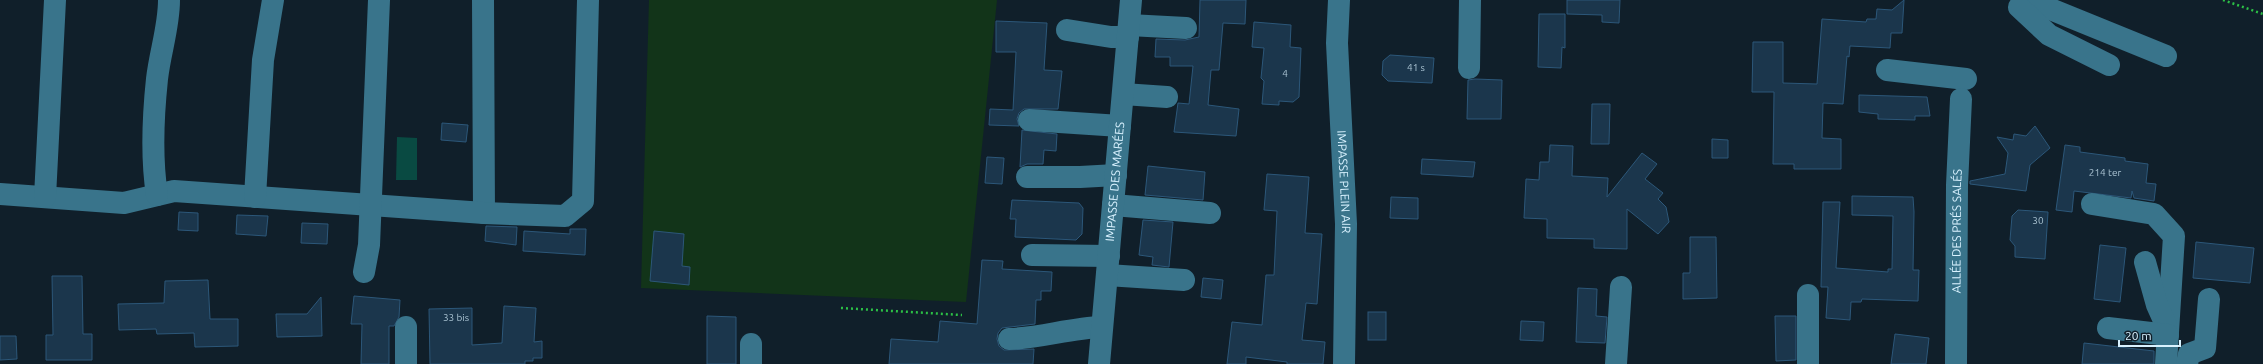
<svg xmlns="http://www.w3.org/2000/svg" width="2263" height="364" viewBox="0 0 2263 364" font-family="Ubuntu,sans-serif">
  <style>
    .green { fill: #123419 }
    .water { fill: #094a42 }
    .building { fill: #1b364c; stroke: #2c5779 }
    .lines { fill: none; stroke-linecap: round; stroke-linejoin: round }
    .path { stroke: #2cc046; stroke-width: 2.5; stroke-dasharray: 2 3; stroke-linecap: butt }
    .minor { stroke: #39748b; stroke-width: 22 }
    .labels { text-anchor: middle; stroke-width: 3.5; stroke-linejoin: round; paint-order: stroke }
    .number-label { font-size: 10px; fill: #aac3d2 }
    .street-label { font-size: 12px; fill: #d9f2ff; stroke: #101f2a }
  </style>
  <rect width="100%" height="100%" fill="#101f2a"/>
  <!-- green -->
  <polygon class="green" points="649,0 997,0 966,302 641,288"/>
  <!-- water -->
  <polygon class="water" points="397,137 417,138 417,180 396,180"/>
  <!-- building -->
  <g class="building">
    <polygon points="1200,0 1246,0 1245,24 1223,23 1219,70 1211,70 1208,105 1239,109 1236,136 1174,132 1178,103 1189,104 1193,66 1170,66 1170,57 1155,57 1156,39 1185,40 1199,37"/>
    <polygon points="1567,0 1620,0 1619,23 1602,22 1602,15 1567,14"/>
    <polygon points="1904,0 1902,33 1891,33 1890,48 1850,46 1849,57 1847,56 1843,104 1823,103 1822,138 1841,139 1841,169 1794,169 1794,164 1773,164 1774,92 1752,92 1753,42 1783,42 1783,83 1817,84 1822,19 1866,22 1867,19 1876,19 1877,9 1892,10"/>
    <polygon points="1539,14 1565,14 1565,48 1562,47 1561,68 1538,67"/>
    <polygon points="996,21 1047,23 1044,70 1062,71 1058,109 1024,109 1019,113 1017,119 1019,126 989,125 990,109 1013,110 1016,52 996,52"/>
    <polygon points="1254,22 1291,25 1290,47 1301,48 1299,97 1293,102 1279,101 1279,105 1262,104 1264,81 1261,78 1264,48 1252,47"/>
    <polygon points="1390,55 1434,58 1432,83 1388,81 1382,75 1383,61"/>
    <polygon points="1475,79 1502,80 1501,119 1467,119 1468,80"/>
    <polygon points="1859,95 1927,97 1930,116 1915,116 1915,120 1878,119 1878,114 1859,112"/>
    <polygon points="1592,104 1610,104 1609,144 1591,144"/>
    <polygon points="442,123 468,125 466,142 441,140"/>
    <polygon points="2035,126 2050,148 2030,165 2026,191 1970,184 1970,181 2005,174 2008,153 1997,137 2013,140 2014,134 2026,136"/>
    <polygon points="1022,130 1057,134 1056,151 1044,150 1043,164 1027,164 1020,167"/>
    <polygon points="1712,139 1728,140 1728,158 1712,158"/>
    <polygon points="1550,145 1573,146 1572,176 1608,178 1607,197 1642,153 1657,164 1645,179 1663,193 1658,199 1666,207 1669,222 1658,234 1627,209 1627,249 1594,248 1594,239 1547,238 1547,219 1524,218 1526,179 1539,180 1540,162 1549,162"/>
    <polygon points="2065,145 2080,147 2080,152 2125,158 2125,161 2148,164 2146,183 2156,184 2154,201 2134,198 2132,191 2131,198 2074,191 2072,212 2056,210"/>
    <polygon points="987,157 1004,158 1002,184 985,183"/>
    <polygon points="1422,159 1475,162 1473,177 1421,174"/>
    <polygon points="1148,166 1205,172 1203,200 1145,195"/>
    <polygon points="1267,174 1309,177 1305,233 1322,234 1317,304 1306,303 1302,340 1325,342 1323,364 1287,364 1287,362 1246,357 1246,364 1227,364 1232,322 1262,325 1266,275 1274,275 1277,211 1264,210"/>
    <polygon points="1852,196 1913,197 1914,212 1913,270 1919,270 1918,301 1862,299 1861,302 1851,302 1850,320 1826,318 1828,287 1821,287 1823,202 1840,202 1836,268 1888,272 1888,269 1892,269 1893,216 1852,215"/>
    <polygon points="1391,197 1418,198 1418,219 1390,218"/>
    <polygon points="1012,200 1079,203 1083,208 1082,234 1076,240 1015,237 1016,219 1010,219"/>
    <polygon points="2018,210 2048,212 2045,259 2015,257 2015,246 2010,240 2012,216"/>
    <polygon points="179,212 198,213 198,231 178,230"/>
    <polygon points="237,215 268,216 266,236 236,234"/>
    <polygon points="1143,220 1173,222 1169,267 1152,265 1153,257 1139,255"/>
    <polygon points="302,223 328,224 327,244 301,243"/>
    <polygon points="486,226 517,227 516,245 485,241"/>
    <polygon points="570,229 586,229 585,255 523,251 524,231 570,234"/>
    <polygon points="654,231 684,234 682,266 690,267 689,285 650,281"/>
    <polygon points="1690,237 1716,237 1717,298 1683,299 1683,273 1690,273"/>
    <polygon points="2196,242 2254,248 2250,283 2193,278"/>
    <polygon points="2100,245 2126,248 2120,302 2094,299"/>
    <polygon points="982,260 1003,261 1002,269 1052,272 1051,291 1041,291 1041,300 1036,300 1035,324 1002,328 998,333 997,339 999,346 1004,350 1034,349 1033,364 889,364 891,339 938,342 940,321 977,324"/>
    <polygon points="52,276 82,276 83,334 92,334 92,360 46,360 46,335 53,335"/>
    <polygon points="1203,278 1223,280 1221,299 1201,297"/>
    <polygon points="208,280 210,319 238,319 238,346 195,347 194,333 157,334 156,329 119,330 118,304 164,303 165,281"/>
    <polygon points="1578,288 1597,289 1596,316 1607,317 1605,343 1576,342"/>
    <polygon points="354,296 400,300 399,317 394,326 389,326 389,364 361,364 362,324 351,324"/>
    <polygon points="321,297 322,336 277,337 276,314 307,314"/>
    <polygon points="504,306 536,308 534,342 542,341 542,358 533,358 533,361 525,361 525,364 430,364 429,309 472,308 472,345 502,343"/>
    <rect x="1368" y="312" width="18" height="28"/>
    <polygon points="707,316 736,317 736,364 707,364"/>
    <polygon points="1775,316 1796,316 1796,360 1776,361"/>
    <polygon points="1521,321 1544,322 1543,341 1520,340"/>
    <polygon points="1895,334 1929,338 1926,364 1891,364"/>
    <polygon points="0,336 16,336 17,359 0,360"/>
    <polygon points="2084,343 2154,351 2154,364 2082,364"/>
  </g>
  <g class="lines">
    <!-- path -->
    <g class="path">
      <polyline points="2223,0 2263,14"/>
      <polyline points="841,308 962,315"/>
    </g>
    <!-- minor -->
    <g class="minor">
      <polyline points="483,0 484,213"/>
      <path id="s1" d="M1339 0 1337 43 1346 224 1344 364"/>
      <polyline points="2034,0 2048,8 2166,56"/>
      <polyline points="2019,7 2049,35 2109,65"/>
      <polyline points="1129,25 1186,28"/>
      <polyline points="1067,30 1111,37 1128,37"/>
      <polyline points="1469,68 1470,0"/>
      <polyline points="1887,70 1966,79"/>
      <polyline points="1123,94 1167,97"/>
      <polyline points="1029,120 1120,126"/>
      <polyline points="1027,177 1080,177 1116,175"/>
      <polyline points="0,194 124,203 174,191 484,213 565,216 583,201 588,0"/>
      <path d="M157 195C151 157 153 117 157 79 160 52 169 27 169 0"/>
      <polyline points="45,197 55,0"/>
      <polyline points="255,197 263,60 273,0"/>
      <polyline points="2092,204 2154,214 2174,236 2166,364"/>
      <polyline points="1113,205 1210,213"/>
      <polyline points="1032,255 1109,256"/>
      <polyline points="2145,262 2157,305 2166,325"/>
      <polyline points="364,272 369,245 379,0"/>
      <polyline points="1107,275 1184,280"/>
      <polyline points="406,327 406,364"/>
      <polyline points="2108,328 2168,335"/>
      <path d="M1009 339C1041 338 1070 328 1102 327"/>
      <polyline points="751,344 751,364"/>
      <path id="s2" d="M1099 364 1131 0"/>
      <polyline points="1616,364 1621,287"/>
      <polyline points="1808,364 1808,295"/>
      <path id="s3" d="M1956 364 1957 185 1961 99"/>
      <polyline points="2187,364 2189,354 2205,348 2209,299"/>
    </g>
  </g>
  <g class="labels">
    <!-- number labels -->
    <g class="number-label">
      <text x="1416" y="71">41 s</text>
      <text x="1285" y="77">4</text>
      <text x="2105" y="176">214 ter</text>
      <text x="2038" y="224">30</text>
      <text x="456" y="321">33 bis</text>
    </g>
    <!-- street labels -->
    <g class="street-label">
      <text dy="4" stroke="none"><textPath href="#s2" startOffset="183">IMPASSE DES MARÉES</textPath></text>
      <text dy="4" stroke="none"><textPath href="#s1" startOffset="182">IMPASSE PLEIN AIR</textPath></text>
      <text dy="4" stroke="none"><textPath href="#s3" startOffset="133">ALLÉE DES PRÉS SALÉS</textPath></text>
    </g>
  </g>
  <!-- scale -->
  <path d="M2119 340v6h61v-6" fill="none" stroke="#d9f2ff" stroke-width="2"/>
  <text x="2125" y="340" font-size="12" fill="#d9f2ff" stroke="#101f2a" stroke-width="3" paint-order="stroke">20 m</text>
</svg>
